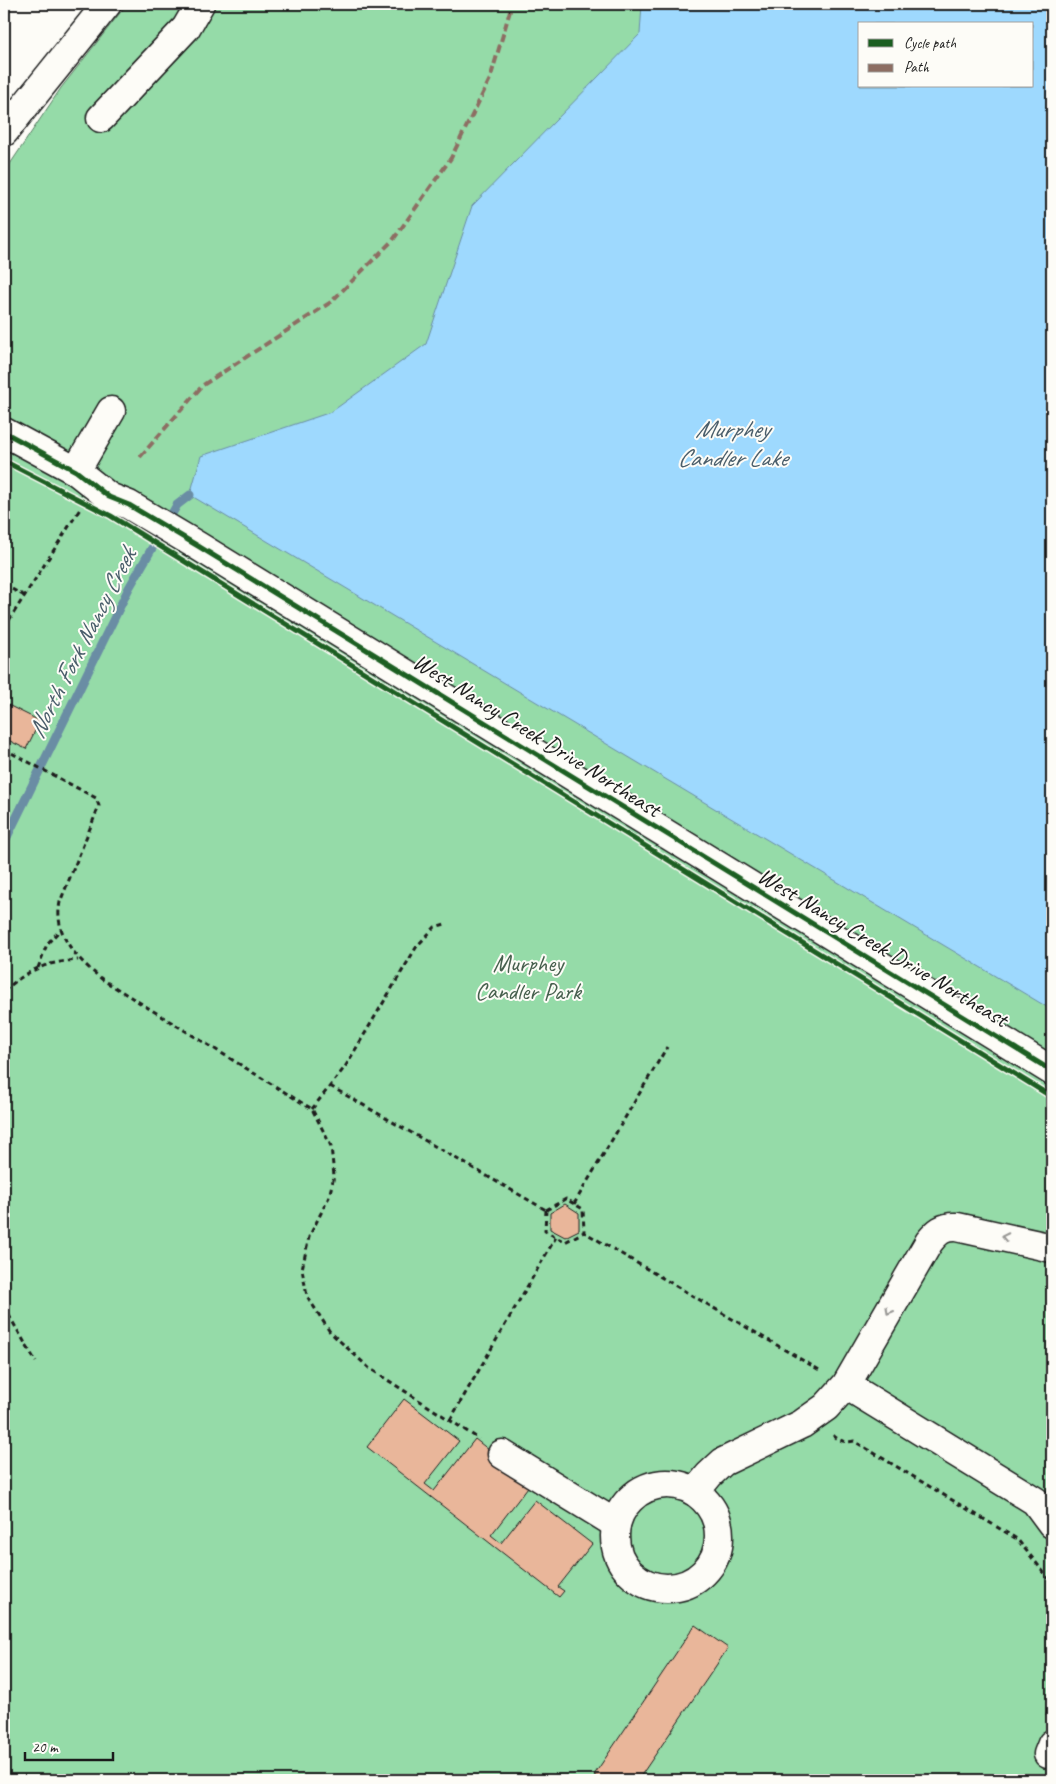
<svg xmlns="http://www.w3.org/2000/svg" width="1056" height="1784" viewBox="0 0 1056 1784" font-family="Caveat,sans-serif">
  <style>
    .green { fill: #95dba8; stroke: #587c62; fill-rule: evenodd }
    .water { fill: #9ed9fe; stroke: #6a8da4; fill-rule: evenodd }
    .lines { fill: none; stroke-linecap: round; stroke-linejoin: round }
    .stream { stroke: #6a8da4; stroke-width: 9 }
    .building { fill: #e9b69a; stroke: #1c1c1c }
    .minor-casing { stroke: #1c1c1c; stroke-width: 31 }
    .path { stroke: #1c1c1c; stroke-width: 3; stroke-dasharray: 5 4; stroke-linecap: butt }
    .minor { stroke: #fdfcf7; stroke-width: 28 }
    .quiet { stroke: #8d6e63; stroke-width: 4; stroke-dasharray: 8 4; stroke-linecap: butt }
    .cycleway-casing { stroke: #fdfcf7; stroke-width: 8 }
    .cycleway { stroke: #1b5e20; stroke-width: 5 }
    .oneway { stroke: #989794 }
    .labels { text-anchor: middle; stroke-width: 4; stroke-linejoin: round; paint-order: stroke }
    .street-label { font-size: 24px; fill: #1c1c1c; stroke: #fdfcf7 }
    .park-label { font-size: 24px; fill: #465f4d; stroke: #fdfcf7 }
    .water-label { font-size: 25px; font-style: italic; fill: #4a5e6b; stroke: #fdfcf7 }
  </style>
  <rect width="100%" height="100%" fill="#fdfcf7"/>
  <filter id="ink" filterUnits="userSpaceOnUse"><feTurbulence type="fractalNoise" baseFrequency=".02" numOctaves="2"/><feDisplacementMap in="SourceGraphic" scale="10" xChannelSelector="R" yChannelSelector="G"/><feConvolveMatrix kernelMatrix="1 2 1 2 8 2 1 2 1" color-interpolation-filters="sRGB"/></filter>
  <g filter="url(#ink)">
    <!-- green -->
    <path class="green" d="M127 4H1052V1780H4V173L61 88ZM860 24H1032V86H860Z"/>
    <!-- water -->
    <path class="water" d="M642 4H1052V1010L190 495 201 456 331 412 426 344 472 206 640 34ZM860 24H1032V86H860Z"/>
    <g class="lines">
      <!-- stream -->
      <polyline class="stream" points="4,843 129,588 177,505 190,495"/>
    </g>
    <!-- building -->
    <g class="building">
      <polygon points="4,703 40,721 26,749 4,738"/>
      <polygon points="565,1204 579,1213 579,1230 565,1237 550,1229 550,1213"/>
      <polygon points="404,1399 459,1441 425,1484 434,1491 475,1439 531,1483 491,1535 501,1543 535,1500 592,1544 558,1587 564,1591 559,1597 367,1447"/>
      <polygon points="695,1625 728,1648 638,1780 602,1780 594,1775"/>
    </g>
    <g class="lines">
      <defs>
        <g id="minor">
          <polyline points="101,118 186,28 200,4"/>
          <polyline points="4,132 107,4"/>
          <polyline points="4,432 76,471 109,497 129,505 198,546 1052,1071"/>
          <polyline points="76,471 111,411"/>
          <polyline points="846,1385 1035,1501 1052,1524"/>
          <polyline points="502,1454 616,1524"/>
          <circle cx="667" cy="1536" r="52"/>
          <path d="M695 1492 709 1475 723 1462 802 1424 826 1407 846 1385 929 1242C937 1232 943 1226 957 1227L1052 1248"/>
          <polyline points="1048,1754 1052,1744"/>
        </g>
      </defs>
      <!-- minor casing -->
      <use href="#minor" class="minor-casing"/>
      <!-- path -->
      <g class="path">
        <polyline points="4,585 25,596"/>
        <polyline points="4,628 80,509"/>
        <path d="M4 749 96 798 99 806 60 902C53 937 79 960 103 980L312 1109 331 1146 334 1176 329 1197 309 1237 302 1269 307 1296 330 1332 369 1368 479 1439"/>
        <polyline points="38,968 47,944 61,929"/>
        <path d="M4 991C28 970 45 962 78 960"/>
        <polyline points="330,1086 546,1210"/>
        <polyline points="312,1109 345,1067 417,946 435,927 445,924"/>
        <polyline points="574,1204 667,1047"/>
        <polyline points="546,1210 566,1199 583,1209 584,1232 821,1371"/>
        <polyline points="546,1210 545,1231 565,1242 584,1232"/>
        <polyline points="4,1307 36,1362"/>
        <polyline points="450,1420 556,1237"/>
        <path d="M833 1435C839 1441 846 1443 854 1441L1017 1539 1050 1580 1052 1591"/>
        <polyline points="1047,1716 1052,1701"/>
      </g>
      <!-- minor -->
      <use href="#minor" class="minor"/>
      <!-- quiet -->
      <polyline class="quiet" points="140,457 203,385 331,302 393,240 451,158 490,79 512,4"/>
      <defs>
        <g id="cycleway">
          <polyline points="4,432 76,471 109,497 129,505 198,546 1052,1071"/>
          <polyline points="4,461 111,516 1052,1097"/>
        </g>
      </defs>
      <!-- cycleway casing -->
      <use href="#cycleway" class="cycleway-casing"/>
      <!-- cycleway -->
      <use href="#cycleway" class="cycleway"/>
    </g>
    <!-- one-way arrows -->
    <defs><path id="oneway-chevron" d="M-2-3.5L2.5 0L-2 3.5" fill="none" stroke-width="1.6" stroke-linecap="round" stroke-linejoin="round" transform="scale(1.25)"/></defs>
    <g class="oneway">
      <use href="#oneway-chevron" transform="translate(1005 1237) rotate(-168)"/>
      <use href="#oneway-chevron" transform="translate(889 1311) rotate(120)"/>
    </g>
  </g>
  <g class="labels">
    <!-- street labels -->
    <g class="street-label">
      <text transform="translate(537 735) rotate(32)" y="8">West Nancy Creek Drive Northeast</text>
      <text transform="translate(883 947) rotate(31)" y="8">West Nancy Creek Drive Northeast</text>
    </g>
    <!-- park labels -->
    <g class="park-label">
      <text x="528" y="971">Murphey<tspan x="528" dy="28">Candler Park</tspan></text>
    </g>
    <!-- water labels -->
    <g class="water-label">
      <text x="732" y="437">Murphey<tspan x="732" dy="29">Candler Lake</tspan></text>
      <text transform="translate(81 643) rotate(-63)" y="9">North Fork Nancy Creek</text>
    </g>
  </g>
  <!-- margin -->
  <rect width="1056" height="1784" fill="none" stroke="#fdfcf7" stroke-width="20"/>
  <rect x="10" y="10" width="1036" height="1764" fill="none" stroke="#1c1c1c" stroke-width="2" filter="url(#ink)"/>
  <!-- legend -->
  <rect x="858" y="22" width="175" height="65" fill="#fdfcf7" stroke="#a3a29f"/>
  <rect x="868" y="39" width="25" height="8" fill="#1b5e20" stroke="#a3a29f"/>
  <text x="904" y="48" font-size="15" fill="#1c1c1c">Cycle path</text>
  <rect x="868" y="64" width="25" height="8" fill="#8d6e63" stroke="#a3a29f"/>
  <text x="904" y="72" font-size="15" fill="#1c1c1c">Path</text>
  <!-- scale -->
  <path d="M25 1752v8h88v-8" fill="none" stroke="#1c1c1c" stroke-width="2.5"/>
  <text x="32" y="1752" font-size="15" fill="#1c1c1c" stroke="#fdfcf7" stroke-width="4" paint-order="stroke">20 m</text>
</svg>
